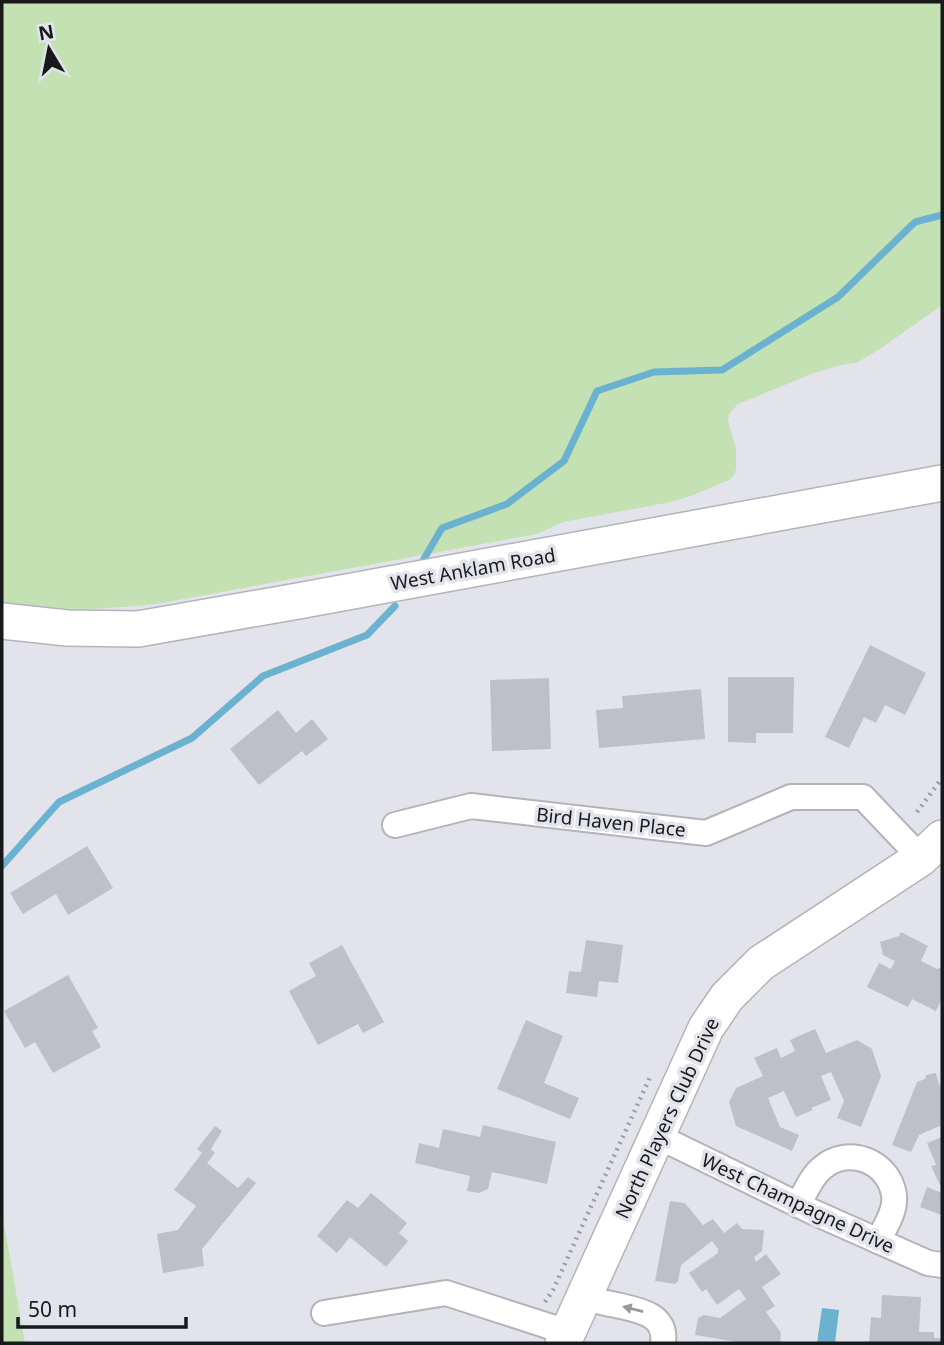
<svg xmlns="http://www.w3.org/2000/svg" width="944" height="1345" viewBox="0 0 944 1345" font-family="'Noto Sans',sans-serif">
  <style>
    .green { fill: #c4e1b4 }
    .water { fill: #6bb1d0 }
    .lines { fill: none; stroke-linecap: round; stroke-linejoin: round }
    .stream { stroke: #6bb1d0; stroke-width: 7 }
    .building { fill: #bebfc7 }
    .street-casing { stroke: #b3b4bb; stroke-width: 28 }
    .secondary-casing { stroke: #b3b4bb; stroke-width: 38 }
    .path { stroke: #9b9ca1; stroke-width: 4.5; stroke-dasharray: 2 5; stroke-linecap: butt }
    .street { stroke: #fff; stroke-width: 24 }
    .secondary { stroke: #fff; stroke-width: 35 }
    .oneway { fill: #979898 }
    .labels { text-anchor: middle; stroke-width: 7; stroke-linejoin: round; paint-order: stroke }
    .street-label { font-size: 19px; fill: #18191b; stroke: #e3e4eb }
  </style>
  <rect width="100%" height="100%" fill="#e3e4eb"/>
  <!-- green -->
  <g class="green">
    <path d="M2 2H942V305L880 349 856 363 841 365 814 373 738 404 729 414 728 421 736 448V469L734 475 729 480 691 496 671 502 563 522 537 534 162 603C109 610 55 612 2 602Z"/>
    <polygon points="2,1212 25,1343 2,1343"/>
  </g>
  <!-- water -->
  <polygon class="water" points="822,1308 839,1310 835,1343 817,1343"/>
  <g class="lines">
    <!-- stream -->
    <g class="stream">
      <polyline points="421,564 442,528 507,504 564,461 597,391 654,372 722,370 838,297 915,222 942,215"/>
      <polyline points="2,866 59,802 192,738 263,676 367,635 395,606"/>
    </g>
  </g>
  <!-- building -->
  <g class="building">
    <polygon points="870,645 926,673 905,715 885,705 876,723 864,717 849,748 825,737"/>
    <polygon points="728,677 794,677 793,733 756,733 756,743 728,742"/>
    <polygon points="549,678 551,749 492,751 490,680"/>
    <polygon points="701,689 705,739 599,748 596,710 623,708 622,696"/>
    <polygon points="278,710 296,733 312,719 328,739 306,756 302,751 259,785 230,749"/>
    <polygon points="87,846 113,888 68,915 56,894 23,914 10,893"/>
    <polygon points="901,932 928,946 921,961 937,969 942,967 942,998 936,1011 912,999 908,1007 867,987 879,963 891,969 895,961 883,955 880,942 899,936"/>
    <polygon points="586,940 623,945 618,983 599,981 597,997 566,993 569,971 581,972"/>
    <polygon points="342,945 384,1022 363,1033 358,1024 318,1045 289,991 316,976 309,963"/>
    <polygon points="68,975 98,1028 92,1031 101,1047 53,1073 35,1042 25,1048 4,1011"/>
    <polygon points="526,1020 563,1036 544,1083 579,1098 570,1119 497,1089"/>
    <polygon points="815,1029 826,1053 857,1040 872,1049 881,1076 861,1127 837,1118 844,1101 831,1072 821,1076 831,1100 811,1108 813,1110 796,1117 784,1091 768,1098 780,1127 799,1135 792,1151 736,1126 729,1102 736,1088 763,1076 754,1058 777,1048 781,1058 795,1051 790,1040"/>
    <polygon points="936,1073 939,1085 942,1084 942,1125 919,1135 911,1152 892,1145 917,1082 925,1079 926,1075"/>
    <polygon points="483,1125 556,1142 547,1184 492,1172 488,1189 479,1193 467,1191 470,1176 415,1163 419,1143 439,1148 443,1129 480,1137"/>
    <polygon points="215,1126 222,1131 211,1149 215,1153 207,1163 238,1188 248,1177 256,1183 202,1249 204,1266 163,1273 157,1234 178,1230 196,1206 174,1190 202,1153 197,1149"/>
    <polygon points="942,1137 942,1184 940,1185 931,1166 936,1165 927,1143"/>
    <polygon points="927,1187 942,1193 942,1215 920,1207"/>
    <polygon points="371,1193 407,1223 399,1233 408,1241 386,1267 350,1237 337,1253 317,1236 347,1200 358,1208"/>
    <polygon points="670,1201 685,1203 703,1225 713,1219 724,1233 737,1223 742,1229 764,1230 762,1251 754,1257 756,1262 766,1254 781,1274 762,1287 775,1306 766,1312 781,1333 780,1343 743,1343 695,1335 698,1318 704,1315 720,1318 746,1299 739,1289 717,1305 706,1289 702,1292 689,1273 718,1253 718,1249 712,1241 681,1265 678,1281 675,1284 655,1281"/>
    <polygon points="882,1295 921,1297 919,1332 934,1332 934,1338 942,1338 942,1343 869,1343 871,1317 881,1318"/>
  </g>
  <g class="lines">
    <defs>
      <g id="street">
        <polyline points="395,825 471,806 706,833 791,797 863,797 921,858"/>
        <polyline points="657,1136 813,1212 928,1263 942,1265"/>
        <path d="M798 1205C805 1193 811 1177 822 1168 848 1145 889 1161 894 1195 896 1211 885 1227 878 1241"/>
        <path d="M583 1298C594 1300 605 1303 616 1305 638 1310 667 1314 663 1343"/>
        <polyline points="324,1313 446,1293 567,1332"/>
      </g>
      <g id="secondary">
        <polyline points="2,621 67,628 138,629 298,601 942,483"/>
        <polyline points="563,1343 706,1028 727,997 761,963 921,858 942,838"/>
      </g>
    </defs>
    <!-- street casing -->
    <use href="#street" class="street-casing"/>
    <!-- secondary casing -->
    <use href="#secondary" class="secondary-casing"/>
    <!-- path -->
    <g class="path">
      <polyline points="917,812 942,778"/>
      <polyline points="545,1302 553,1290 651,1075"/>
    </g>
    <!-- street -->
    <use href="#street" class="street"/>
    <!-- secondary -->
    <use href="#secondary" class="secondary"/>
  </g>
  <!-- one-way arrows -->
  <defs><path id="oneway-solid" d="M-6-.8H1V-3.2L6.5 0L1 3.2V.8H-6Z" transform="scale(1.75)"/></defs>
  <use class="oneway" href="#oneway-solid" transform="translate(633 1309) rotate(-166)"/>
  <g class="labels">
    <!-- street labels -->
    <g class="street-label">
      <text transform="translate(473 569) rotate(-10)" y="7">West Anklam Road</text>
      <text transform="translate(611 822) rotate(6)" y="7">Bird Haven Place</text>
      <text transform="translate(667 1118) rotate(-65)" y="7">North Players Club Drive</text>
      <text transform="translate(798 1203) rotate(25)" y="7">West Champagne Drive</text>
    </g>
  </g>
  <!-- border -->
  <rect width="944" height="1345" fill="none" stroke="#18191b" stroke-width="7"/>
  <!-- north arrow -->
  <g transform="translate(49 49) rotate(350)" stroke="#e3e4eb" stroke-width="5" paint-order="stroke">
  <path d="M0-5L12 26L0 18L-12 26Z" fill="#18191b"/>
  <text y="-10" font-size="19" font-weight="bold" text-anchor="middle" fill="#18191b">N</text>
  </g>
  <!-- scale -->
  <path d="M18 1317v10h168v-10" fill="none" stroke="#18191b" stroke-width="3.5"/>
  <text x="28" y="1317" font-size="21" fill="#18191b" stroke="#e3e4eb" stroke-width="5" paint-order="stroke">50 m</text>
</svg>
